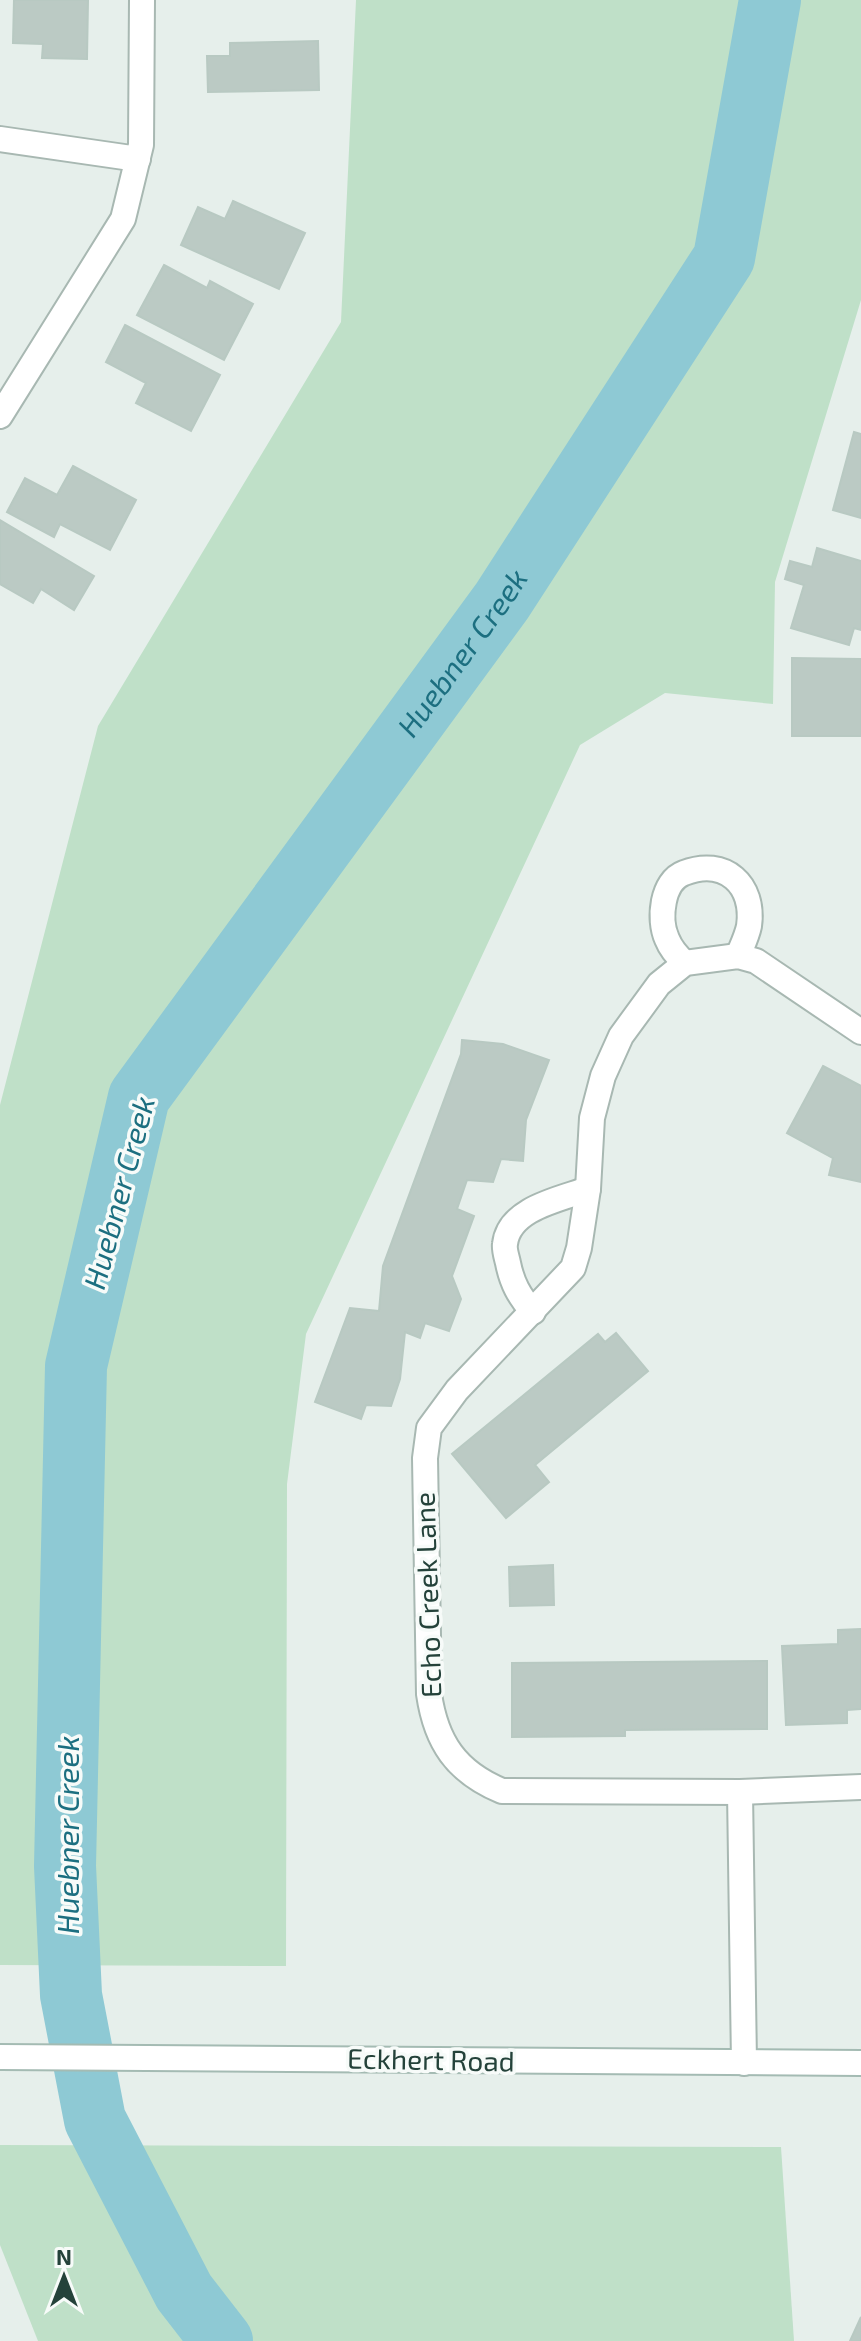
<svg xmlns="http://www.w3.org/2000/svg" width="861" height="2341" viewBox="0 0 861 2341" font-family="'Exo 2',sans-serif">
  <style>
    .green { fill: #bfe0c8 }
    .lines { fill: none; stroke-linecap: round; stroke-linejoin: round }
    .river { stroke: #8ec9d4; stroke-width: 62 }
    .building { fill: #bbcac4; stroke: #b8c9c2; stroke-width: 2 }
    .minor-casing { stroke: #a8b8b2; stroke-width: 28 }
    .secondary-casing { stroke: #a4bbb3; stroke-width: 28 }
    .minor { stroke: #fff; stroke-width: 24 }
    .secondary { stroke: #fff; stroke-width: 24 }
    .labels { text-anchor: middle; stroke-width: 7; stroke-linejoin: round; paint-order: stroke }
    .street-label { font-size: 28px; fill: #24423a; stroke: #f7fbf9 }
    .water-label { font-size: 30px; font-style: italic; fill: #1c6f80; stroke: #f7fbf9 }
  </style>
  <rect width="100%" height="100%" fill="#e6efeb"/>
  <!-- green -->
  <g class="green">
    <polygon points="356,0 861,0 861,300 775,582 773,704 665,693 580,745 306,1334 287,1484 286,1966 0,1965 0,1105 98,726 341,322"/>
    <polygon points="0,2145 781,2147 794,2341 38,2341 0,2245"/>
  </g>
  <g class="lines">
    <!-- river -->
    <path class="river" id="s1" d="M222 2341 184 2292 95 2120 71 1995 65 1866 76 1366 139 1097 502 601 724 258 770 0"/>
  </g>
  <!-- building -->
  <g class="building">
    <polygon points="14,0 88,0 87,59 42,58 43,44 13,43"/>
    <polygon points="318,41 319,90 208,92 207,56 230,56 230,43"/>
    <polygon points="233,201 305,233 279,289 181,245 198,207 225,219"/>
    <polygon points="164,265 207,288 210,281 253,304 224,360 137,315"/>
    <polygon points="125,325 220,375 191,431 136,403 146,383 106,362"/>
    <polygon points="854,432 861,434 861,518 833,510"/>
    <polygon points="73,466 136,500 110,550 60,524 54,537 7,512 25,478 57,495"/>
    <polygon points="0,520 94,576 74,610 41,589 33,603 0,584"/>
    <polygon points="817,548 861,561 861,630 854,628 849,645 791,628 804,585 785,579 790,561 812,567"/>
    <polygon points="792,658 861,659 861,736 792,736"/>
    <polygon points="462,1040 503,1044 549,1060 526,1120 523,1161 501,1159 493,1182 467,1180 457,1209 474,1216 452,1276 461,1299 449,1331 425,1323 420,1338 405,1332 400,1379 391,1406 366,1405 361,1419 315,1402 350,1308 379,1311 383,1266 461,1054"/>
    <polygon points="823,1066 861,1086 861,1182 829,1175 833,1158 787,1133"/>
    <polygon points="616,1333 648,1371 535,1465 549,1482 506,1518 452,1454 598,1334 605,1342"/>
    <polygon points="553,1565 554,1605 510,1606 509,1567"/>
    <polygon points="861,1629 861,1709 847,1710 847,1723 786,1725 782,1646 838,1644 838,1630"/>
    <polygon points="767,1661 767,1729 625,1730 625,1736 512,1737 512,1663"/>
    <polygon points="861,2317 861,2341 850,2341"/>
  </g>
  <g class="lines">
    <defs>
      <g id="minor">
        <polyline points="0,139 138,159"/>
        <polyline points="0,416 123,219 141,145 142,0"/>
        <path d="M685 963C677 956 671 949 667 939 658 919 662 881 684 873 725 857 755 885 749 926 747 936 742 946 738 956"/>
        <path d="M861 1032 756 961 738 956 685 963 659 984 621 1036 603 1076 592 1118 588 1189 579 1248 573 1268 457 1390 429 1428 425 1458 429 1694C436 1742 456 1772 502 1791L740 1792 861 1787"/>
        <path d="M533 1312C519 1296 512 1283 508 1263 507 1258 504 1250 505 1244 509 1208 561 1199 588 1189"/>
        <polyline points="740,1792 744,2063"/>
      </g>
      <polyline id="secondary" points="0,2057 861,2063"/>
    </defs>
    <!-- minor casing -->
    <use href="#minor" class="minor-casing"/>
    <!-- secondary casing -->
    <use href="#secondary" class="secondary-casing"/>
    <!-- minor -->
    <use href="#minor" class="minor"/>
    <!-- secondary -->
    <use href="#secondary" class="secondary"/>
  </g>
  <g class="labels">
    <!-- street labels -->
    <g class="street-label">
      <text transform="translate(428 1595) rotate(-92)" y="10">Echo Creek Lane</text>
      <text transform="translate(431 2060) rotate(1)" y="10">Eckhert Road</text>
    </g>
    <!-- water labels -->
    <g class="water-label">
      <text dy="10" stroke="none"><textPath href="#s1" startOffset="1838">Huebner Creek</textPath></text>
      <text transform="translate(120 1193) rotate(-75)" y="10">Huebner Creek</text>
      <text transform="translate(69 1835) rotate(-90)" y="10">Huebner Creek</text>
    </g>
  </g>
  <!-- north arrow -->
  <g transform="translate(64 2277)" stroke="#f7fbf9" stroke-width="6" paint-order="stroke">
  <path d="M0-6L14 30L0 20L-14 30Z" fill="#24423a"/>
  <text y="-12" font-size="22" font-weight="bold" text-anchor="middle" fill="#24423a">N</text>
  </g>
</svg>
